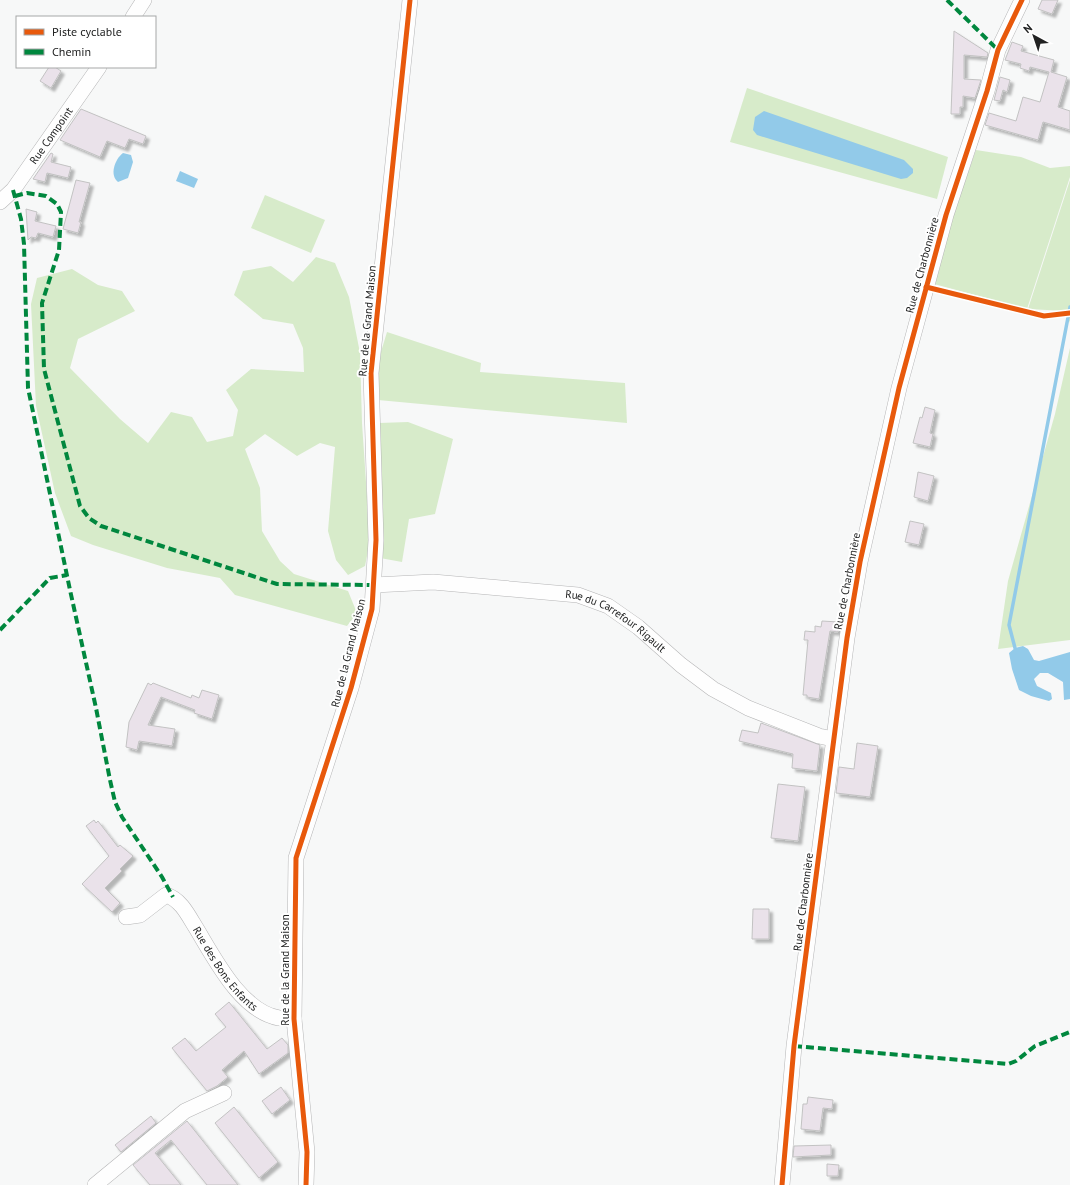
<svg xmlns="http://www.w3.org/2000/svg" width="1070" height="1185" viewBox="0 0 1070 1185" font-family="'PT Sans',sans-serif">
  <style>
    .green { fill: #d7ebca }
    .water { fill: #92cae9 }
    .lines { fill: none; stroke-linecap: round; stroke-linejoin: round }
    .stream { stroke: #92cae9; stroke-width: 3.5 }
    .building { fill: #eae2ea; stroke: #c2c2c2; filter: url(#shadow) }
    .minor-casing { stroke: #b5b5b6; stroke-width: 16 }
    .minor { stroke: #fefefe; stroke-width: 15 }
    .quiet { stroke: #00873e; stroke-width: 4; stroke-dasharray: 8 4; stroke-linecap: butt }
    .cycleway-casing { stroke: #fff; stroke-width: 8 }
    .cycleway { stroke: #e8590c; stroke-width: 5 }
    .labels { text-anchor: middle; stroke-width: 4; stroke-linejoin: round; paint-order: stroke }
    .street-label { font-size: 11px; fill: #212222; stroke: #fff }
  </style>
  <defs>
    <filter id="shadow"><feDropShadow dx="3.5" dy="3.5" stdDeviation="1" flood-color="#0004"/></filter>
  </defs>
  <rect width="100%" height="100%" fill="#f7f8f8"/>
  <!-- green -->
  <g class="green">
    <polygon points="747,88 948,157 937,199 730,142"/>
    <polygon points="976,150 1021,157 1050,168 1070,166 1070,177 1027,309 934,284 954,212"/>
    <polygon points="1070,180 1070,323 1066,311 1028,309"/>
    <polygon points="265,195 325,220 311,253 251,228"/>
    <polygon points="316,257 335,263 349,297 360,353 362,423 370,541 365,566 348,575 336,560 328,531 335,447 320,443 297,456 265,434 245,449 260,488 262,531 280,561 294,574 348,591 357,613 347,626 235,595 220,578 167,568 93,545 71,536 55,493 36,406 31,304 37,278 72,269 98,285 122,291 135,311 78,339 70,368 120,419 148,443 171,412 192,417 207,442 233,436 238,410 226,390 251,369 304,372 303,348 293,324 263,319 234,295 243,271 271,266 293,282"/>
    <polygon points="387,332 481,363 480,372 625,383 627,423 378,400 377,365"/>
    <polygon points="1070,348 1070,640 998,649 1008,581 1055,414"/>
    <polygon points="408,422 453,439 435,514 409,519 402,562 380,558 379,423"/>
  </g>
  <!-- water -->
  <g class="water">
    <polygon points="764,111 904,160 913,169 913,173 907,178 901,179 757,135 753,130 755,117"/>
    <path d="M123 153 131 155 133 162 128 178 118 182C109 175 115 159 123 153Z"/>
    <polygon points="180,171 198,179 194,188 176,181"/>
    <polygon points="1023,646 1028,649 1034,660 1039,661 1070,652 1070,699 1064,700 1063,682 1048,673 1040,673 1034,679 1037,686 1051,693 1052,699 1049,701 1031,696 1019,690 1012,669 1009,653 1015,648"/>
  </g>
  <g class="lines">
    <!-- stream -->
    <polyline class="stream" points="1015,648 1009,625 1070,307"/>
  </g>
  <!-- building -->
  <g class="building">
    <polygon points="1042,0 1058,0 1052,14 1038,9"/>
    <polygon points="954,31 988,53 987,57 964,55 964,79 981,80 975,98 963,96 963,107 960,107 960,114 951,114"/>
    <polygon points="1012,42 1023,46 1021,51 1054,60 1051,72 1067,77 1058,107 1070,111 1070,130 1043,122 1038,140 985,125 989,113 1016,121 1023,97 1040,102 1049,72 1030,67 1029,71 1020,68 1021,64 1005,60"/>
    <polygon points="49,67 55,67 61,71 51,88 40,81"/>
    <polygon points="1000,77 1010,80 1007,92 1003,90 1000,101 994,100"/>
    <polygon points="81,109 146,136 143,144 129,139 125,148 107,141 100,157 60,140"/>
    <polygon points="51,153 53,154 51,162 71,167 68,178 47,173 45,182 33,179"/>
    <polygon points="76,180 90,183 79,222 81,222 78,233 63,229"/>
    <polygon points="26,209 37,212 35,221 56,226 53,237 38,233 36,238 31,237 28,240"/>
    <polygon points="925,407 935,410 930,433 933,434 930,447 913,443 920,417 922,418"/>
    <polygon points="918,472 934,476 928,501 914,497"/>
    <polygon points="910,521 924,524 919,545 905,542"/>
    <polygon points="822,621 839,622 838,632 830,631 819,699 807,697 807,695 803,695 808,640 804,640 805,631 815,632 815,626 821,627"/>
    <polygon points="148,683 151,685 153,683 191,698 192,695 199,698 202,690 219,695 212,719 194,713 195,710 161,697 148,725 175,729 172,746 139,741 137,750 126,747 129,722"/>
    <polygon points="761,723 820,745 817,771 792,768 793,754 739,741 742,730 758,733"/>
    <polygon points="857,743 878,746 870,797 836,793 839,767 854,769"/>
    <polygon points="778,784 805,787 798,841 771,838"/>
    <polygon points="94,820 96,823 98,821 118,847 120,845 133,856 120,869 122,871 105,888 120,903 112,912 82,884 109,856 86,826"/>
    <polygon points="753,909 769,909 769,939 752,939"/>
    <polygon points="229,1002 267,1049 282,1038 288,1045 288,1053 259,1074 244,1051 222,1070 228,1077 217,1086 207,1091 172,1048 185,1038 196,1051 226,1027 215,1014"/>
    <polygon points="281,1087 290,1100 272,1114 262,1101"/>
    <polygon points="808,1097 833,1100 832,1109 823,1108 820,1131 801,1129 803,1104 807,1104"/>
    <polygon points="234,1107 278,1162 259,1178 215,1123"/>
    <polygon points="151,1116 156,1123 121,1152 115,1145"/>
    <polygon points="187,1121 218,1160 238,1185 207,1185 171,1140 155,1153 181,1185 150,1185 133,1165"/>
    <polygon points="831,1145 831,1155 793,1157 794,1146"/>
    <polygon points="827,1164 839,1165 838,1176 827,1176"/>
  </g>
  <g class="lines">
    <defs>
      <g id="minor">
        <polyline points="133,17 144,0"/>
        <path id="s1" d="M0 202 13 190 99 67"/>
        <path id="s2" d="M374 585 433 582 578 595 608 606 638 627 681 665 713 689 748 708 819 736 833 739"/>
        <path id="s3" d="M126 917 140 915 166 895C179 899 186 911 193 923 212 953 239 1011 279 1018 283 1019 289 1018 294 1019"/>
        <polyline points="95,1185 185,1111 224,1093"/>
        <polyline points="306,1185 307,1152 294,1019 296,858 351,688 372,609 376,540 371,373 410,0"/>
        <polyline points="782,1185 794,1046 847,638 860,562 899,388 946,215 987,91 998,50 1022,0"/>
      </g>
    </defs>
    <!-- minor casing -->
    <use href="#minor" class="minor-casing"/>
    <!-- minor -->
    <use href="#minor" class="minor"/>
    <!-- quiet -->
    <g class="quiet">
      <polyline points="947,0 998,50"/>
      <polyline points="13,190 21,219 24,244 28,388 70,590 96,708 110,780 115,802 122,817 162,877 173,897"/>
      <polyline points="15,196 27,193 46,196 57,204 61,212 59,250 42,303 44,369 80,506 89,518 101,526 277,584 374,585"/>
      <polyline points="0,630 50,578 67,575"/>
      <polyline points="794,1046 1008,1064 1016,1061 1035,1046 1070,1032"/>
    </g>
    <defs>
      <g id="cycleway">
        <polyline points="926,287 1044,316 1070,313"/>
        <polyline points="306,1185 307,1152 294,1019 296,858 351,688 372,609 376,540 371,373 410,0"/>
        <polyline points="782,1185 794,1046 847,638 860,562 899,388 946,215 987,91 998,50 1022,0"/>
      </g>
    </defs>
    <!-- cycleway casing -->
    <use href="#cycleway" class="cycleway-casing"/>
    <!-- cycleway -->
    <use href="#cycleway" class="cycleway"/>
  </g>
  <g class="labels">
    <!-- street labels -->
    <g class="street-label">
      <text dy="4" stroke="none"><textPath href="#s1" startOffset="84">Rue Compoint</textPath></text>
      <text transform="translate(922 265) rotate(-75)" y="4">Rue de Charbonnière</text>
      <text transform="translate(367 321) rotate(-85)" y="4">Rue de la Grand Maison</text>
      <text transform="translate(847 581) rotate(-79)" y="4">Rue de Charbonnière</text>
      <text dy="4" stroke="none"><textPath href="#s2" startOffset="250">Rue du Carrefour Rigault</textPath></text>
      <text transform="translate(348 653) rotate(-76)" y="4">Rue de la Grand Maison</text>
      <text transform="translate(803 902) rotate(-83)" y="4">Rue de Charbonnière</text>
      <text dy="4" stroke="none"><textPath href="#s3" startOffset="143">Rue des Bons Enfants</textPath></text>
      <text transform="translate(285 970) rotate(-90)" y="4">Rue de la Grand Maison</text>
    </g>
  </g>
  <!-- legend -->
  <rect x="16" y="16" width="140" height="52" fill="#ffffff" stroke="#a6a7a7"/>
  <rect x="24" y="29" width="20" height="6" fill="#e8590c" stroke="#a6a7a7"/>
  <text x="52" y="36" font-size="12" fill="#212222">Piste cyclable</text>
  <rect x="24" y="49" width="20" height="6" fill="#00873e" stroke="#a6a7a7"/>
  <text x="52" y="56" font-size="12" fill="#212222">Chemin</text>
  <!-- north arrow -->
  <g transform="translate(1034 36) rotate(320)" stroke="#ffffff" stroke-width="3" paint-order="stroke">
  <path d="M0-3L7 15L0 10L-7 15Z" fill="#212222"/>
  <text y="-6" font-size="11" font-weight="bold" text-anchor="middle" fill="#212222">N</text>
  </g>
</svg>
